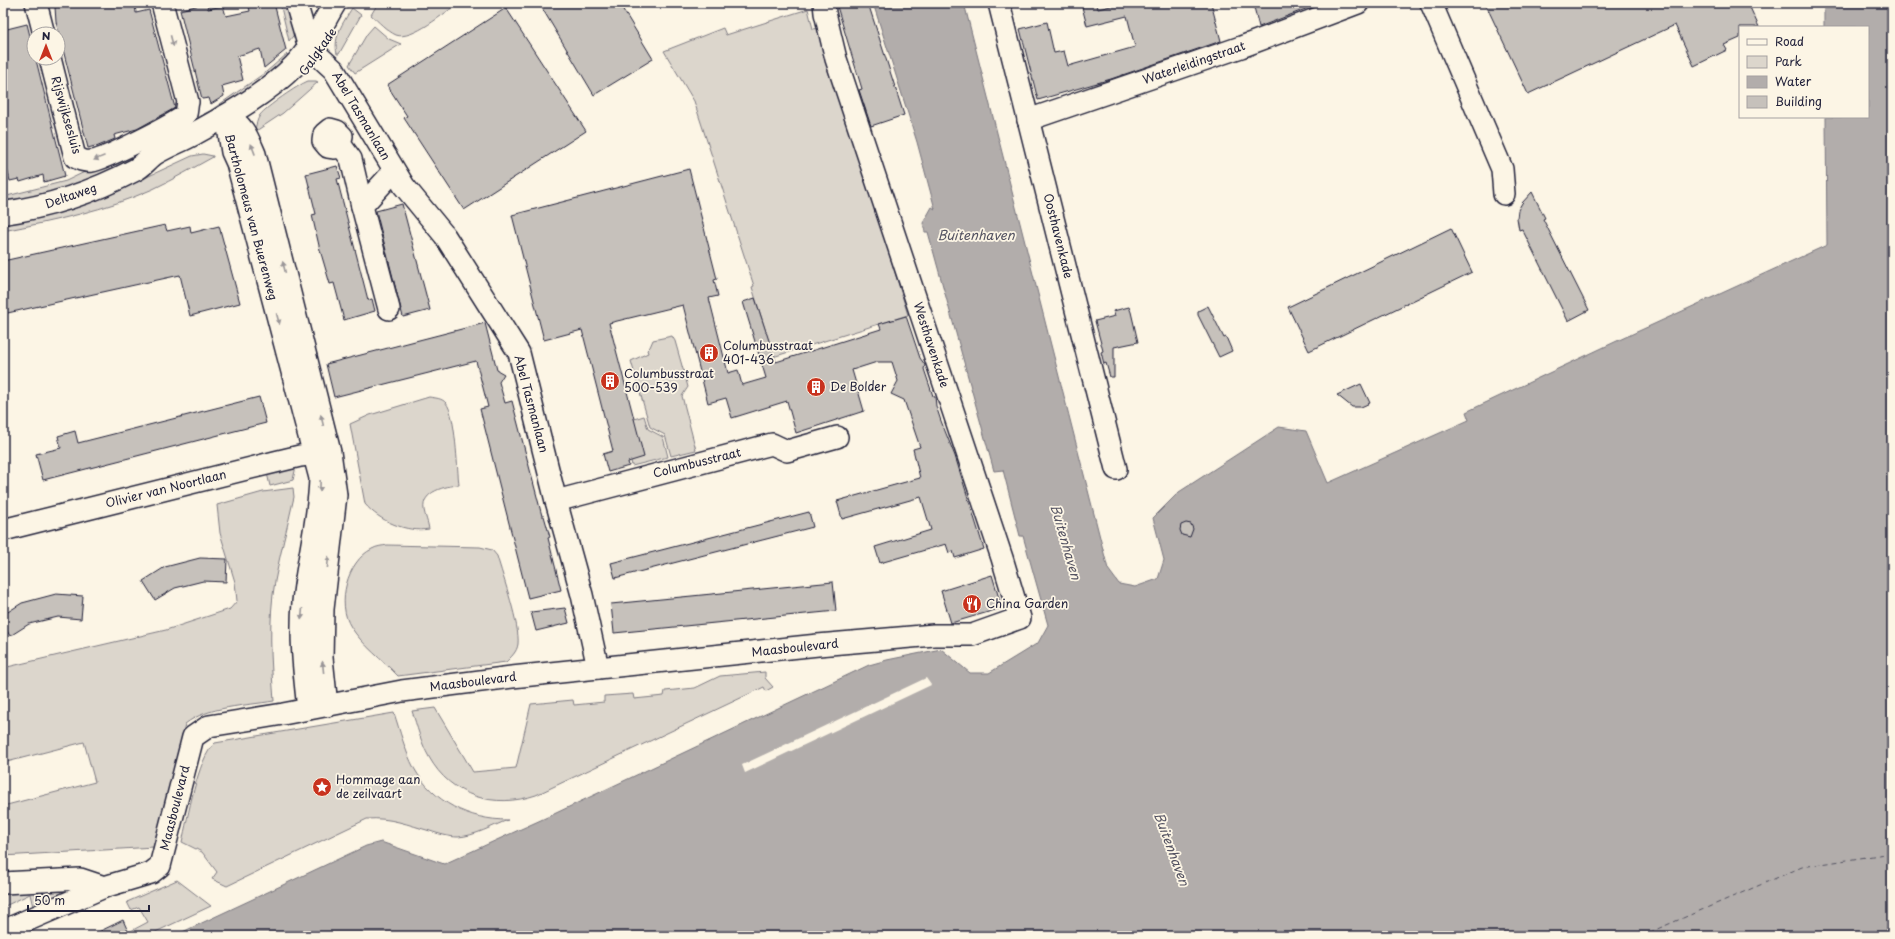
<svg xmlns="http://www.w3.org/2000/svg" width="1895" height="939" viewBox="0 0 1895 939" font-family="'Playpen Sans',sans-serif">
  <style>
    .green { fill: #dcd6cc; stroke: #7f7c84 }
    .water { fill: #b2adab; stroke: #78757e }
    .pier { fill: #fcf5e5 }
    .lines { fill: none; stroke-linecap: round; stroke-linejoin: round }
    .ferry { stroke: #545362; stroke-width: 1; stroke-dasharray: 5 4; stroke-linecap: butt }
    .building { fill: #c6c1bb; stroke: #22223b }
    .minor-casing { stroke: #22223b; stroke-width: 24 }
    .major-casing { stroke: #22223b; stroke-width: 25 }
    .minor { stroke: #fcf5e5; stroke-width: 21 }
    .major { stroke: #fcf5e5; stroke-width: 22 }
    .oneway { fill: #9a9698 }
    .labels { text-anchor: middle; stroke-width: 3.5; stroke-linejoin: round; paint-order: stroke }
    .street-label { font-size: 12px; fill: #22223b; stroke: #fcf5e5 }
    .poi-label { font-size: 12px; fill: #22223b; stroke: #fcf5e5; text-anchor: start }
    .water-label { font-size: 13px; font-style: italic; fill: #545362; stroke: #fcf5e5 }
  </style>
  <rect width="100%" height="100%" fill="#fcf5e5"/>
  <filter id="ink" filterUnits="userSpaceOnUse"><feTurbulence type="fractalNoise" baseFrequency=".025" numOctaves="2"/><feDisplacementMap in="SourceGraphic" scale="8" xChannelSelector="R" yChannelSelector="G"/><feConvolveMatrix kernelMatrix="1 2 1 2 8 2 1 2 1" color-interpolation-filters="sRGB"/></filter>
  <g filter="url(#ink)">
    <!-- green -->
    <g class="green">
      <polygon points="280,3 289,3 296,32 289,41"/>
      <path d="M378 3H459C445 12 412 41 396 35 387 31 378 21 371 15Z"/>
      <path d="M352 8 361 15 339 54H337C333 36 343 23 352 8Z"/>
      <polygon points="808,9 813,29 820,28 908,315 776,356 773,355 752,287 754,286 694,101 664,51 723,28 726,35"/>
      <polygon points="374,26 389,39 401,44 355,73 349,65 367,34"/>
      <polygon points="287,54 292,61 274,78 156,148 54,195 3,205 3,197 66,181 210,111 266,72"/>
      <path d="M308 81H316L318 82 283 113 256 131 255 130C256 125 257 120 260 115 266 107 298 85 308 81Z"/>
      <path d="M203 154 213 156V157C193 168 174 179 153 189 106 210 54 221 3 231V222L95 201 192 156Z"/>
      <polygon points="672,336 675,341 688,387 682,396 696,450 671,456 665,435 650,427 631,361 648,353 647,350 650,347 653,340"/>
      <path d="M429 397C435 398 442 398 446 403 456 415 457 468 459 485 446 486 421 491 424 510 425 516 428 522 429 529 407 533 379 521 365 504L350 424 370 415Z"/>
      <polygon points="644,416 648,429 663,437 668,457 632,466 631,461 634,419"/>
      <polygon points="296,466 293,480 270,486 267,473"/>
      <path d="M293 488 294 497C288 525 280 553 275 581 268 621 271 661 274 701 245 706 208 706 185 724L154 847 3 856V806L95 782 84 742 3 763V668L166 630 230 609 237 601 235 582 220 533 217 505 263 492Z"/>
      <path d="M387 545 480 547 492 550 497 556C503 577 520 625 518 644 517 652 511 657 506 662L398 676C383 660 363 646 351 627 336 604 347 561 372 549 377 546 383 546 387 545Z"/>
      <path d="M765 672V678L773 687 766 691 764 687 536 795C495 809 451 797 429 757 421 743 417 726 412 711L435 708 473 772 516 768 531 704 573 700 574 705 604 702V696L633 694 634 699 664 696 665 691 695 688 720 676Z"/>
      <path d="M394 713C400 731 405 751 414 768 433 802 469 820 508 820 492 826 475 836 458 837 449 837 439 834 430 831 409 825 389 817 367 819L227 886 212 879 217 872 202 852 182 842C188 818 197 759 215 743Z"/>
      <polygon points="177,880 211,906 147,936 133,936 131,931 148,922 139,907 131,910 127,902"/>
      <polygon points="66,887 67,890 64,894 33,907 30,894 3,907 3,892"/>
    </g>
    <!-- water -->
    <polygon class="water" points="873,3 964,3 1108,569 1119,584 1135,587 1158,579 1164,560 1153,518 1179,492 1279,427 1306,431 1328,483 1469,420 1466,412 1617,341 1827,245 1826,117 1868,117 1868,27 1824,27 1824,3 1892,3 1892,936 174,936 366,846 381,842 444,864 554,814 869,665 887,660 941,649 970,673 989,673 1038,643 1048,625 1023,536 1020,536 1003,470 994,471 928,232 925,232 923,223 932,207 935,209 917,142"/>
    <!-- pier -->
    <polygon class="pier" points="926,678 931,685 745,773 742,765"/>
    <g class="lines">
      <!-- ferry -->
      <polyline class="ferry" points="1641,936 1802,867 1892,853"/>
    </g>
    <!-- building -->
    <g class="building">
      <polygon points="135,3 136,13 149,10 175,108 137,129 114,135 115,139 96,147 95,146 88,148 56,22 55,7"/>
      <polygon points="207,3 208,9 223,6 226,16 250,11 248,3 274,3 286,50 264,68 260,49 237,56 243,80 222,86 224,96 211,104 209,98 202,99 180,10"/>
      <polygon points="539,3 619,3 653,59 594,95"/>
      <polygon points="836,3 868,3 904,115 871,126 859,90 862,89"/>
      <polygon points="1081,3 1097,3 1098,9 1124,3 1211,3 1221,41 1111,79 1038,100 1020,29 1047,22 1054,53 1064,51 1068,66 1135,47 1127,16 1087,26"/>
      <polygon points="1253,3 1321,3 1259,27"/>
      <polygon points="1485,3 1748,3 1759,27 1740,27 1740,38 1724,45 1727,50 1694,66 1675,25 1528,94"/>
      <polygon points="506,8 586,131 464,210 404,118 407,116 387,85"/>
      <polygon points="27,24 65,176 44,182 43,175 20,182 19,179 10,181 3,152 3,30"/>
      <polygon points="337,166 341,178 337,179 368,300 372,299 375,311 344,320 334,283 330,284 320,250 312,215 316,214 306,174"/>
      <polygon points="689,169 717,279 714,280 718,296 709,298 728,373 738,370 742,385 766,378 743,302 755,298 776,362 881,329 879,324 906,316 920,358 925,365 924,369 933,396 935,397 936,406 941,421 955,456 984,549 955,558 953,551 949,553 946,544 880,563 875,547 931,530 921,497 842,519 837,501 920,478 913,449 920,447 904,400 891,394 898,381 892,362 877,362 852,370 864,411 796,433 787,401 732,418 726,398 708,403 683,305 609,323 644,457 628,462 629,466 608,472 603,454 613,451 582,330 544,340 512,215"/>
      <polygon points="1532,192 1545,218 1543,219 1589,310 1568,321 1522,229 1519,230 1517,218 1518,210 1522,203"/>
      <polygon points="402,204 430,310 403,317 376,211"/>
      <polygon points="165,225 167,231 190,226 191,233 219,226 240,303 190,316 180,275 3,314 3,261"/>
      <polygon points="1451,228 1472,272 1309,351 1288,307"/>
      <polygon points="1208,306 1224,338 1226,337 1232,351 1219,357 1198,315 1198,311"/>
      <polygon points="1129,307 1131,312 1138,342 1114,347 1114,377 1110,377 1106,363 1104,364 1101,352 1103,351 1095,321 1115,316 1113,311"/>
      <polygon points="485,323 497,370 504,374 499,382 505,403 512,401 542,516 544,516 550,537 548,538 561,590 528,598 480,409 488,407 476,361 334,397 326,364"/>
      <polygon points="1361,384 1370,403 1361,407 1352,407 1337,395"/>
      <polygon points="259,397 266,423 43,480 36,454 61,448 58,436 75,431 78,443"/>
      <polygon points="809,512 813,527 615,578 611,563"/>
      <polygon points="1186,523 1191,524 1193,529 1190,537 1182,535 1180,530 1181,525"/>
      <polygon points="200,558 227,559 226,582 203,581 175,588 155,600 143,581 165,567"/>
      <polygon points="992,575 1002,608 951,623 941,591"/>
      <polygon points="833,582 836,611 614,633 611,604"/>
      <polygon points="56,594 83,596 81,619 58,617 29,624 10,636 3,624 3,615 22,603"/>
      <polygon points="565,608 569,623 536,631 531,612"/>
      <polygon points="123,920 130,936 90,936 115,924"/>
    </g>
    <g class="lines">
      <defs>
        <g id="minor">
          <polyline points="36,3 44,34"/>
          <polyline points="296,3 309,47 334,70 404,186 445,236 519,353 556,501 582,595 598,668"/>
          <polyline points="999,3 1116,469"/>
          <polyline points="1431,3 1502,169 1504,194"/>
          <path d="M50 58 75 157C81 160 85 162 92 161 103 160 180 122 186 114 187 111 187 105 188 102L162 3"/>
          <polyline points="1028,120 1241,47 1358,3"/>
          <polyline points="340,144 335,148 328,147 323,141 324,134 330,129 337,131 342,136 340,144 351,159 362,206"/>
          <polyline points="389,309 362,206 394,171"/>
          <polyline points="556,501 772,444 787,451 837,437"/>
          <polyline points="3,530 275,462 300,456 327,453"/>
          <path d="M308 709C304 673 300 638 303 602 307 560 319 520 320 478L237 163 232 152 226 115C244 126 247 135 255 154L330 452 336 495 323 609 322 658 327 706"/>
          <polyline points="3,883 80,879 104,887"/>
          <polyline points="3,931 104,887 151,873 160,866 193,737 209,726 283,714 402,691 512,677 818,645 934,635 972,635 1020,618 1002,558 836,59 825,13 824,3"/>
        </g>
        <path id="major" d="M3 213C49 207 93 192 135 170 143 166 148 158 156 153 168 146 181 141 194 134 228 115 266 94 294 66 312 48 322 24 335 3"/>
      </defs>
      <!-- minor casing -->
      <use href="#minor" class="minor-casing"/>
      <!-- major casing -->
      <use href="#major" class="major-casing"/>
      <!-- minor -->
      <use href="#minor" class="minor"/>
      <!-- major -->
      <use href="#major" class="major"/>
    </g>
    <!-- one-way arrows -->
    <defs><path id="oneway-solid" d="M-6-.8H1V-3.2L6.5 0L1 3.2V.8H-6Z"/></defs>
    <g class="oneway">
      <use href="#oneway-solid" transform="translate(172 41) rotate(75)"/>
      <use href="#oneway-solid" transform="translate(253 149) rotate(-111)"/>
      <use href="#oneway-solid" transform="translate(99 158) rotate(158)"/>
      <use href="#oneway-solid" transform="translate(284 267) rotate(-104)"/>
      <use href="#oneway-solid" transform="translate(278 319) rotate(75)"/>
      <use href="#oneway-solid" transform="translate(322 420) rotate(-104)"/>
      <use href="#oneway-solid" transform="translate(320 486) rotate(92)"/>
      <use href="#oneway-solid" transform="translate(328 562) rotate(-84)"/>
      <use href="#oneway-solid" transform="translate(302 614) rotate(95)"/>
      <use href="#oneway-solid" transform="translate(323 667) rotate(-96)"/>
    </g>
  </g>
  <!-- icons -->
  <defs>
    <symbol id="building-disc" viewBox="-11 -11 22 22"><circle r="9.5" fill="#c8321e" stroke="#fcf5e5"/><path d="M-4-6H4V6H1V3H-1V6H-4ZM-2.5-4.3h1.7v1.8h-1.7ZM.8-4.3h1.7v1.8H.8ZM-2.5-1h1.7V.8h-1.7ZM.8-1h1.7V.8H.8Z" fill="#fff"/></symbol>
    <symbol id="restaurant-disc" viewBox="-11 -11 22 22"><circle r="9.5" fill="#c8321e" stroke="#fcf5e5"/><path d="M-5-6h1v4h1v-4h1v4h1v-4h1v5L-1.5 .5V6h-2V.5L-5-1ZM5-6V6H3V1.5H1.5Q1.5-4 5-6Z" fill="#fff"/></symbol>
    <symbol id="sight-disc" viewBox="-11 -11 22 22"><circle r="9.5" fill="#c8321e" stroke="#fcf5e5"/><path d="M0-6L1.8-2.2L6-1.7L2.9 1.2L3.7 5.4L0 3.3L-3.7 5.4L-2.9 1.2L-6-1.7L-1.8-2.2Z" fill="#fff"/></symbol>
  </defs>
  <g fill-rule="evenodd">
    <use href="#building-disc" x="698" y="342" width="22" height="22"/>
    <use href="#building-disc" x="599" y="370" width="22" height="22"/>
    <use href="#building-disc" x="805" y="376" width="22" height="22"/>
    <use href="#restaurant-disc" x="961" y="593" width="22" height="22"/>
    <use href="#sight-disc" x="311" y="776" width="22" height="22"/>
  </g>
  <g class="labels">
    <!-- street labels -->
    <g class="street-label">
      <text transform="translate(318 52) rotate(-55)" y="4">Galgkade</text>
      <text transform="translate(1194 63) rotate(-19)" y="4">Waterleidingstraat</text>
      <text transform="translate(66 115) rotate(74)" y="4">Rijswijksesluis</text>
      <text transform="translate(361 116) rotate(59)" y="4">Abel Tasmanlaan</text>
      <text transform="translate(71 196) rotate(-19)" y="4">Deltaweg</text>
      <text transform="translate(251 217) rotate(75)" y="4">Bartholomeus van Buerenweg</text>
      <text transform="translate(1058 236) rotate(76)" y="4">Oosthavenkade</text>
      <text transform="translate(931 345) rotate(72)" y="4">Westhavenkade</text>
      <text transform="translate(531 404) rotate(75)" y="4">Abel Tasmanlaan</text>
      <text transform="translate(697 463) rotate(-14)" y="4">Columbusstraat</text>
      <text transform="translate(166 489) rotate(-14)" y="4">Olivier van Noortlaan</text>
      <text transform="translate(795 648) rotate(-6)" y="4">Maasboulevard</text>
      <text transform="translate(473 682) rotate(-7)" y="4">Maasboulevard</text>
      <text transform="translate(175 808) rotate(-76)" y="4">Maasboulevard</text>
    </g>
    <!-- poi labels -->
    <g class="poi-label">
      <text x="723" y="350">Columbusstraat<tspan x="723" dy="14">401-436</tspan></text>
      <text x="624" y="378">Columbusstraat<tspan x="624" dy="14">500-539</tspan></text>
      <text x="830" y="391">De Bolder</text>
      <text x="986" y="608">China Garden</text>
      <text x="336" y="784">Hommage aan<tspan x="336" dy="14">de zeilvaart</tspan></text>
    </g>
    <!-- water labels -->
    <g class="water-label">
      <text x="976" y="240">Buitenhaven</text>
      <text transform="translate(1066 542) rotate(74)" y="5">Buitenhaven</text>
      <text transform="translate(1172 849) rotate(70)" y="5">Buitenhaven</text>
    </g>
  </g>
  <!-- margin -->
  <rect width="1895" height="939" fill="none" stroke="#fcf5e5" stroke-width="16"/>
  <rect x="8" y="8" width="1879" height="923" fill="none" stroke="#22223b" stroke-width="1.5" filter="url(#ink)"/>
  <!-- legend -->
  <rect x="1739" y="26" width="130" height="92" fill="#fcf5e5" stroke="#a5a1a1"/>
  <rect x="1747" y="39" width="20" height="6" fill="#fcf5e5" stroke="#a5a1a1"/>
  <text x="1775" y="46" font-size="12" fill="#22223b">Road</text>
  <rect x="1747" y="56" width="20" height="12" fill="#dcd6cc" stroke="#a5a1a1"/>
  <text x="1775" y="66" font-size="12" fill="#22223b">Park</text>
  <rect x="1747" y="76" width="20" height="12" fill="#b2adab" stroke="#a5a1a1"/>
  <text x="1775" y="86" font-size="12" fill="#22223b">Water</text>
  <rect x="1747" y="96" width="20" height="12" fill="#c6c1bb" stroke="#a5a1a1"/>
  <text x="1775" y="106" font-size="12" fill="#22223b">Building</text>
  <!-- north arrow -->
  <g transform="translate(46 46)"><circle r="19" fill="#fcf5e5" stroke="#a5a1a1"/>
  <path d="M0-3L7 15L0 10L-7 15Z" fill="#c8321e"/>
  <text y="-6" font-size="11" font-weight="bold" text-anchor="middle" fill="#22223b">N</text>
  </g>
  <!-- scale -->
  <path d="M28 905v6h121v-6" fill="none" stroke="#22223b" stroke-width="2"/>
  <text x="34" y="905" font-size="12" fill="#22223b" stroke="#fcf5e5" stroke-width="3" paint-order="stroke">50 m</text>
</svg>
